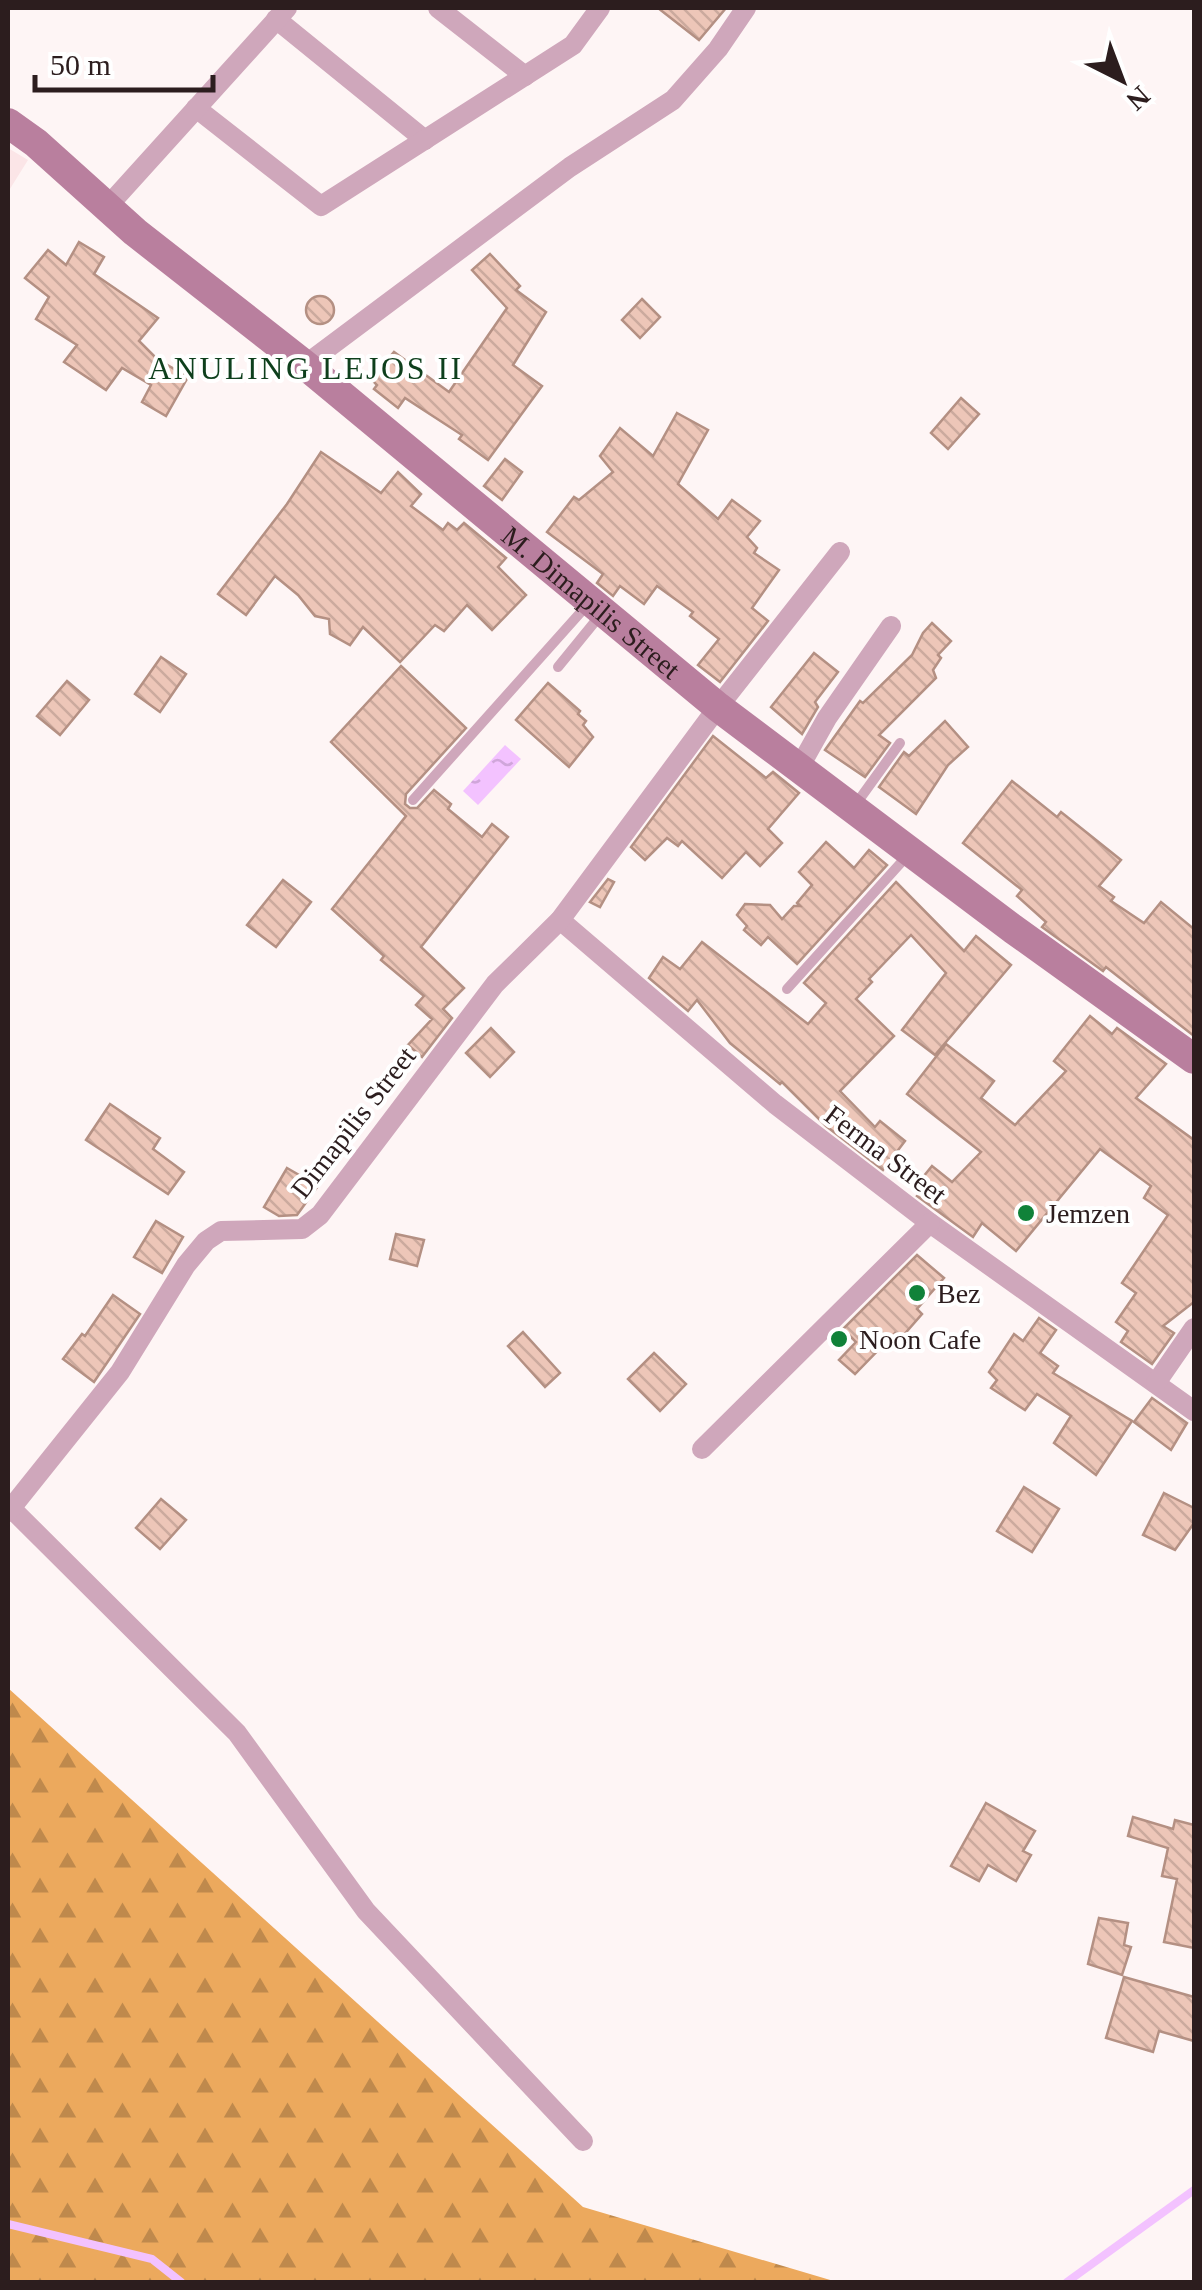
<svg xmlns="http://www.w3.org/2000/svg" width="1202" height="2290" viewBox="0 0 1202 2290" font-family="'Times New Roman',serif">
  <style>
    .built { fill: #fbe5e7 }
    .forest { fill: url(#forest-firs) }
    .water { fill: url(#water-ripples) }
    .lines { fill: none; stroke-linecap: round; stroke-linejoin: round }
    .stream { stroke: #f3c2ff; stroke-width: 8 }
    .building { fill: url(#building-back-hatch); stroke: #b49083; stroke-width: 2.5 }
    .service { stroke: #cfa7bb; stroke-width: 10 }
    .minor { stroke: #cfa7bb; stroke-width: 20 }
    .secondary { stroke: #b97f9e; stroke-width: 30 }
    .poi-dot { fill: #108239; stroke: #fff; stroke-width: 4 }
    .labels { text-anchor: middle; stroke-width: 8; stroke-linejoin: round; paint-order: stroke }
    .street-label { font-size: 28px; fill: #2c1d1e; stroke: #fff }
    .poi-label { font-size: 28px; fill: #2c1d1e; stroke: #fff; text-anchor: start }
    .quarter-label { font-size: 32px; letter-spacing: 2.5px; fill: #0e3f1c; stroke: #fff }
  </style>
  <defs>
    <pattern id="forest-firs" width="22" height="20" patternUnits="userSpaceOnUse" patternTransform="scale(2.5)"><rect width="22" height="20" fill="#eca95d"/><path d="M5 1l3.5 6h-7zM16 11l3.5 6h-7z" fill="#bf894c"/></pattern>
    <pattern id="water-ripples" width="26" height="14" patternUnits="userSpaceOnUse" patternTransform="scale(2.5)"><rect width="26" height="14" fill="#f3c2ff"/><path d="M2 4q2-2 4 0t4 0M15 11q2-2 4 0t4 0" fill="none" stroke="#d0a6da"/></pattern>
    <pattern id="building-back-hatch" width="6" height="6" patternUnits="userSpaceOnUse" patternTransform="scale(2.5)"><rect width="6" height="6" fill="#edc6b8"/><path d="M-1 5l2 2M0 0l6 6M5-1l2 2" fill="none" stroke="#cbaa9e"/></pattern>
  </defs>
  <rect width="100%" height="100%" fill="#fef5f5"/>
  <!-- built -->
  <polygon class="built" points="8,148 28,160 8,192"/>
  <!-- forest -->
  <polygon class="forest" points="8,1688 583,2207 837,2282 8,2282"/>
  <!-- water -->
  <polygon class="water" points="505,745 521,759 478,805 463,791"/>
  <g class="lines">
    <!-- stream -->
    <g class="stream">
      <polyline points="8,2224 152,2259 181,2282"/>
      <polyline points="1067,2282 1194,2190"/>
    </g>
  </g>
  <!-- building -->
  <g class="building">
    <polygon points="658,8 726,8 699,40"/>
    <polygon points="79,242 104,257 94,274 158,318 139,341 157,359 188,377 166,416 142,402 151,385 122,368 106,390 64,362 77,345 36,319 49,297 25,278 48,250 66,265"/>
    <polygon points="490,254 520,286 516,290 546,312 513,365 542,386 488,460 459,439 462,435 405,398 398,408 374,389 377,385 371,379 394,352 449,392 507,308 472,270"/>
    <circle cx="320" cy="310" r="14"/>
    <polygon points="642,299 660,317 640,338 622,320"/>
    <polygon points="961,398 979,414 948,449 931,433"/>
    <polygon points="677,413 708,430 678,484 718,519 732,500 760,521 747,537 757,548 754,553 779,570 752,608 768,621 720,682 698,665 719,639 690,616 693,612 657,586 644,604 620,586 613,596 597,583 603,574 547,532 574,497 579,500 613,472 600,456 620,428 653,456"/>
    <polygon points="321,452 381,493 398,472 421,494 411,506 443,530 448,523 457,530 464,523 506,558 498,567 526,595 492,630 467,605 444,631 435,625 400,662 363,627 350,645 330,634 329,619 315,616 298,595 275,576 246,615 218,594 287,504"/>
    <polygon points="505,459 522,472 502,500 484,486"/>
    <polygon points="932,623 951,641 938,655 941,658 933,670 936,678 879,735 890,743 865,777 825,750 860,701 863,703 912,655 923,633"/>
    <polygon points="814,653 838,672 815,702 818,707 802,734 771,707"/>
    <polygon points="161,657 186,674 160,712 135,694"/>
    <polygon points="401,666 466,728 406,794 405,804 410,808 417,808 434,790 451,804 448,809 482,837 492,824 508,837 421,947 464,988 443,1009 452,1018 422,1057 408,1045 432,1019 416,1005 424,996 381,960 384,956 332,909 406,816 331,742"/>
    <polygon points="67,681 89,700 60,735 37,716"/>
    <polygon points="548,683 580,711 578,714 586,721 583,725 593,737 569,767 516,720"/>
    <polygon points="945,721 968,747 948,765 916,814 879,787 904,752 909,756"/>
    <polygon points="713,736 766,778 773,772 799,793 768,829 782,843 760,866 746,852 722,878 682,841 678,846 667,838 645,860 631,847"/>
    <polygon points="1012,781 1057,817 1061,812 1121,860 1099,886 1114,897 1111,901 1144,923 1161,902 1194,929 1194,1036 1106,967 1103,971 1042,927 1046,922 1017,896 1022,890 963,843"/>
    <polygon points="826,842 854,868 869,850 887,865 797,964 768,937 761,945 744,930 747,926 737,915 745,904 770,905 782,919 794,906 800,906 797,903 812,885 799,872"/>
    <polygon points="608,879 614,882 600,907 590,902"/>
    <polygon points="283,880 311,902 276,947 247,925"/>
    <polygon points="896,882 964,951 976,936 1011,965 935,1055 902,1030 946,973 911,935 869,979 872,982 856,999 894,1036 840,1091 875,1127 880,1121 905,1141 883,1170 826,1126 782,1082 780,1084 730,1043 697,1000 688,1011 649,978 663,957 680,969 702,942 808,1024 826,1003 804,983"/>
    <polygon points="1090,1016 1112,1034 1117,1028 1166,1064 1136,1098 1194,1140 1194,1302 1163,1326 1174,1333 1152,1364 1121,1342 1128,1331 1116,1322 1136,1293 1122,1283 1168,1215 1144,1198 1151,1186 1100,1149 1016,1251 982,1223 973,1237 917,1196 924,1187 919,1182 932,1166 952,1182 981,1152 907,1094 946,1044 994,1081 981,1098 1015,1125 1066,1071 1054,1061"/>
    <polygon points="491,1028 514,1052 490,1077 466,1053"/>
    <polygon points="110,1104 160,1138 153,1149 184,1172 168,1194 86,1140"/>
    <polygon points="287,1168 318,1186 297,1215 279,1216 264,1207"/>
    <polygon points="156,1221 183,1237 162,1273 134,1257"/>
    <polygon points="396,1234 424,1240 417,1266 390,1259"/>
    <polygon points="917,1255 944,1278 917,1309 922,1314 901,1338 895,1333 855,1374 839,1360 856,1342 843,1329"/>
    <polygon points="113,1295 140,1314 94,1382 63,1359 82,1334 85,1336"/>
    <polygon points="1039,1318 1056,1330 1040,1353 1058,1366 1053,1373 1132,1421 1096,1475 1054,1443 1071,1416 1037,1394 1025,1410 991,1388 997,1380 989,1372 1014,1334 1023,1341"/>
    <polygon points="523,1332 560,1373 545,1387 508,1346"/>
    <polygon points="654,1353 686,1384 660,1411 628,1379"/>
    <polygon points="1152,1398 1187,1423 1171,1450 1134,1422"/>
    <polygon points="1024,1487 1059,1509 1032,1552 997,1531"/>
    <polygon points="1164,1493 1194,1508 1194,1523 1175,1550 1143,1535"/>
    <polygon points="161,1499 186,1520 160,1549 136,1528"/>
    <polygon points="986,1803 1035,1831 1023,1851 1031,1855 1016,1881 988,1865 979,1881 951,1866"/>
    <polygon points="1133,1817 1173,1829 1175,1820 1194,1825 1194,1948 1164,1942 1177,1879 1162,1876 1168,1848 1128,1836"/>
    <polygon points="1099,1918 1128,1923 1124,1945 1131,1947 1122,1975 1088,1964"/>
    <polygon points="1124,1977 1194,1997 1194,2041 1159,2031 1153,2052 1106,2038"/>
  </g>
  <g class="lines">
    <!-- service -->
    <g class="service">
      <polyline points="558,667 602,613"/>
      <polyline points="413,800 589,603"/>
      <polyline points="856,804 900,743"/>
      <polyline points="787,989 907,856"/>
    </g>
    <!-- minor -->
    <g class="minor">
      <polyline points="438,8 525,76"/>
      <polyline points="276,19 425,140"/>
      <polyline points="196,108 321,206 573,45 600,8"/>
      <polyline points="107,207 287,8"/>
      <polyline points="305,365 570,167 673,100 718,49 746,8"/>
      <polyline points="799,768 827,718 891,626"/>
      <polyline points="560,920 775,1104 930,1223 1194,1411"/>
      <polyline points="1156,1383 1194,1328"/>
      <polyline points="702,1449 930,1223"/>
      <polyline points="11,1508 237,1733 366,1911 583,2141"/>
      <polyline points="8,1512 120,1372 186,1265 206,1241 221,1231 302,1229 320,1215 495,984 560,920 718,707 840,552"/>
    </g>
    <!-- secondary -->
    <path class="secondary" id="s1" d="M8 123 36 143 135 232 305 365 718 707 1013 929 1194 1059"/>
  </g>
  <!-- markers -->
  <g class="poi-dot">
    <circle cx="1026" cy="1213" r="10"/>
    <circle cx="917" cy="1293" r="10"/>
    <circle cx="839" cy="1339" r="10"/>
  </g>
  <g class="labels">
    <!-- street labels -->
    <g class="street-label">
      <text dy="10" stroke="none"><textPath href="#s1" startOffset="755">M. Dimapilis Street</textPath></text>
      <text transform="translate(353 1122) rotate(-52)" y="10">Dimapilis Street</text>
      <text transform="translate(886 1154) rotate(37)" y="10">Ferma Street</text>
    </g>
    <!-- poi labels -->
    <g class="poi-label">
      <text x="1046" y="1223">Jemzen</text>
      <text x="937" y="1303">Bez</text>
      <text x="859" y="1349">Noon Cafe</text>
    </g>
    <!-- quarter labels -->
    <g class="quarter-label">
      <text x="306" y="379">ANULING LEJOS II</text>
    </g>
  </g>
  <!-- border -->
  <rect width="1202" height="2290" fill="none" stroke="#2c1d1e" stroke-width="20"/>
  <!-- north arrow -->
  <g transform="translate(1122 80) rotate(138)" stroke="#ffffff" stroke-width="8" paint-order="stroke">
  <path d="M0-8L18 38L0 25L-18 38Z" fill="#2c1d1e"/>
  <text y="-15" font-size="28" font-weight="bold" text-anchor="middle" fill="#2c1d1e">N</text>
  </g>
  <!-- scale -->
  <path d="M35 75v15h178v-15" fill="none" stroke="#2c1d1e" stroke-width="5"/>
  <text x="50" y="75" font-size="30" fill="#2c1d1e" stroke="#ffffff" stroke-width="8" paint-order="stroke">50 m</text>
</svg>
